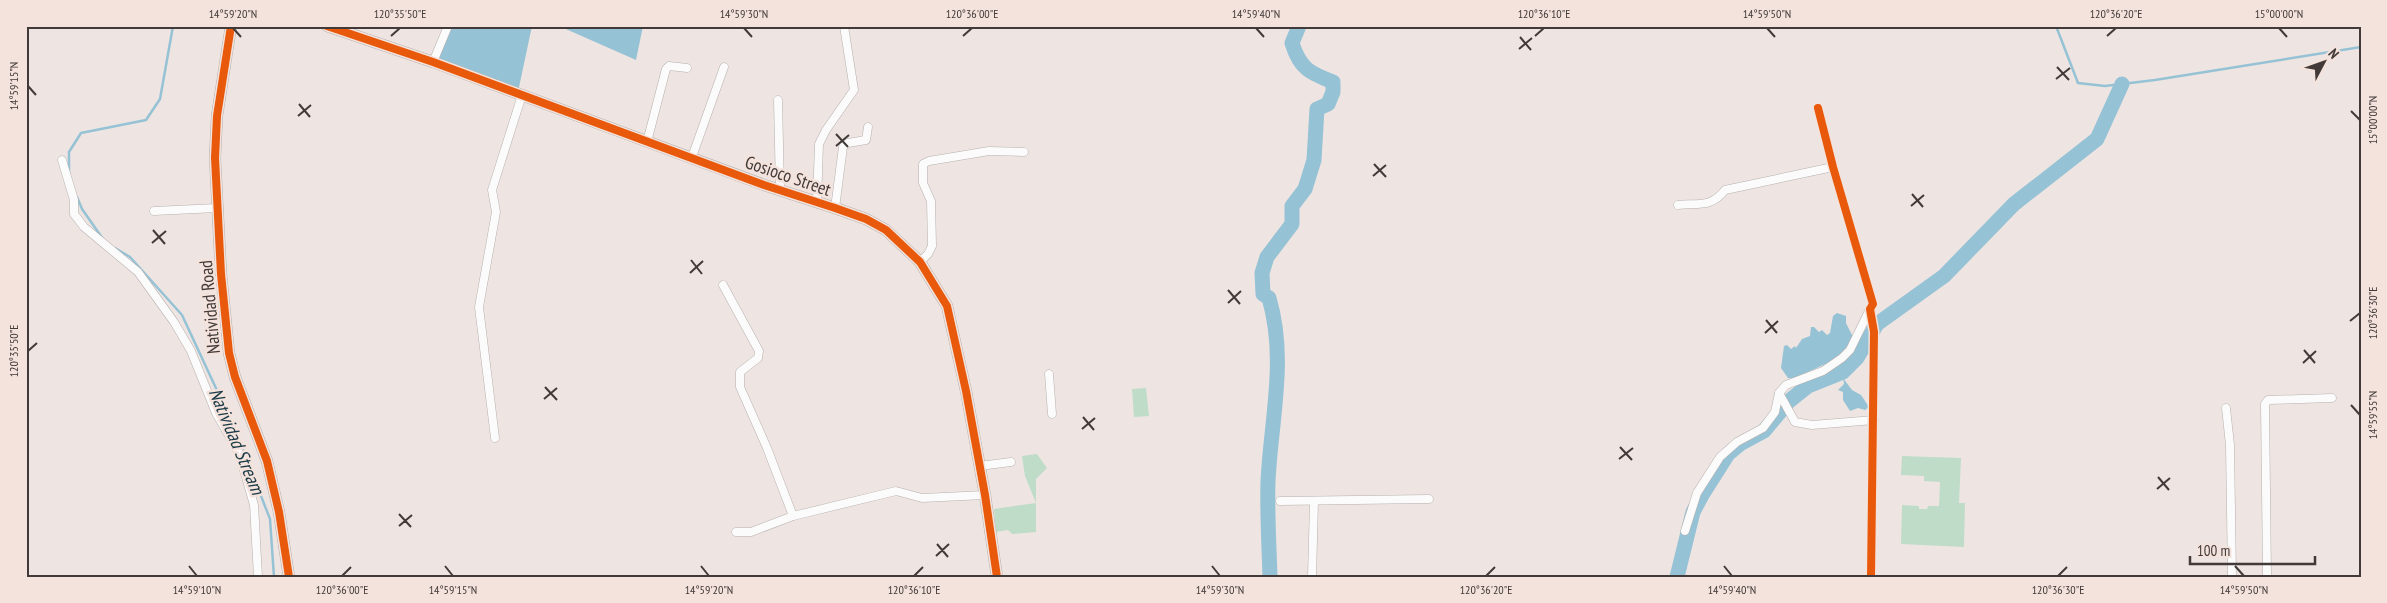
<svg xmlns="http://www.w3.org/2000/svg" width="2387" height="603" viewBox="0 0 2387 603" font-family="'PT Sans Narrow',sans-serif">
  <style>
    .green { fill: #bedcc8 }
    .water { fill: #96c2d5 }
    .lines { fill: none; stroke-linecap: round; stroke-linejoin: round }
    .stream { stroke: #96c2d5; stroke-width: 2.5 }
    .river { stroke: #96c2d5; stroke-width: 15 }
    .minor-casing { stroke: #b6b0ad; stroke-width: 9 }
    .tertiary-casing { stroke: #b6b0ad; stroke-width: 12 }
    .minor { stroke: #fcfbfb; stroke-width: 8 }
    .tertiary { stroke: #fcfbfb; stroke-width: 10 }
    .cycleway-casing { stroke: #f4e3dc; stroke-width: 11 }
    .cycleway { stroke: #e8590c; stroke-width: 8 }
    .ticks { fill: none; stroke: #413a38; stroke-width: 2 }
    .labels { text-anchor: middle; stroke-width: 5; stroke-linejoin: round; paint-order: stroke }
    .street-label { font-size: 18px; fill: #413a38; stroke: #f4e3dc }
    .water-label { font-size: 19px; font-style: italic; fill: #1a3a47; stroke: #f4e3dc }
    .neatline { fill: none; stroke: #413a38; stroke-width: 2 }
    .ticks-label { font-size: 12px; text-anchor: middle; fill: #413a38 }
  </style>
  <rect width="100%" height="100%" fill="#eee5e2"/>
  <!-- green -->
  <g class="green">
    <polygon points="1146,388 1149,416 1134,417 1132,389"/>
    <polygon points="1037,454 1047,468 1036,479 1036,532 1012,534 1008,530 996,532 994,509 1036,503 1025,476 1022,456"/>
    <polygon points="1902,456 1961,458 1959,503 1965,503 1964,547 1901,544 1902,505 1919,506 1919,509 1927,509 1928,506 1939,506 1940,482 1924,481 1924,476 1901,475"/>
  </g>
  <!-- water -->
  <g class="water">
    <polygon points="449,26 532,26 518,92 436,59"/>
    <polygon points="559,26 643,26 636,60"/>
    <polygon points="1837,313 1846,316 1846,323 1853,337 1847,347 1834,360 1793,379 1788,378 1781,368 1784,346 1787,345 1791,349 1795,346 1796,348 1802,339 1810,336 1811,327 1814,327 1819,332 1822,330 1827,335 1830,333 1833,316"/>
    <polygon points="1843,378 1852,390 1861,395 1869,407 1865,410 1858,408 1850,411 1843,400 1843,392 1838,390 1844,384"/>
  </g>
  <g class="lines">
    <!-- stream -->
    <g class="stream">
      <polyline points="2056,26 2078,83 2105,86 2155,80 2361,47"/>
      <polyline points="69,175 69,152 81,133 146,120 160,99 173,26"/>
      <polyline points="77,197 82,209 103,239"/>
      <polyline points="115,248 130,257 182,315 234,427 270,519 274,577"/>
    </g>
    <!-- river -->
    <g class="river">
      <path d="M1270 577C1269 545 1267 512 1268 481 1271 419 1287 359 1269 298L1263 294 1262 273 1267 257 1292 224V206L1305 189 1314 160 1317 109 1328 104 1333 92V82C1310 73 1300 69 1292 43L1299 26"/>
      <polyline points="1677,577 1693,512 1702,495 1728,454 1740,444 1764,431 1789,401 1808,386 1843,372 1857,358 1877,324 1944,276 2014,204 2097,139 2122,84"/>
    </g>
    <defs>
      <g id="minor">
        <polyline points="433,62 448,26"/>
        <polyline points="778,100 780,190"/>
        <polyline points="1818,108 1833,167 1873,304 1870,309 1874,332 1871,577"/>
        <polyline points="647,142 666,69 669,66 687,68"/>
        <polyline points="692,157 724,67"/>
        <polyline points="62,160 74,200 74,214 84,227 138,272 174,322 191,351 216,413 239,453 254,505 258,577"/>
        <polyline points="817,202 819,144 826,130 854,90 844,26"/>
        <path d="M1678 205C1699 203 1711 208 1725 190L1833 167"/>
        <polyline points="835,208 843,147 848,143 866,140 868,127"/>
        <polyline points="154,211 217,208"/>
        <polyline points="920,262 928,254 932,246 931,201 923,183 923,164 929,161 989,151 1024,152"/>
        <polyline points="723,285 759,351 758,358 740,372 740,387 767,448 793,516 751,532 736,532"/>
        <polyline points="1049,374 1052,414"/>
        <polyline points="1779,393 1795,422 1812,425 1874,420"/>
        <polyline points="2226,408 2230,445 2232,577"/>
        <polyline points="495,438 479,307 496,212 492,190 522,95"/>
        <polyline points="979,466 1011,462"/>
        <polyline points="1280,501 1429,499"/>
        <polyline points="793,516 896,491 922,498 985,495"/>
        <polyline points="1685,531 1697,493 1720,457 1737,442 1763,428 1775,412 1779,393 1786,385 1823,371 1842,358 1850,350 1870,309"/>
        <polyline points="1312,577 1314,502"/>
        <polyline points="2267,577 2265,404 2268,400 2332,398"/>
      </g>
      <g id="tertiary">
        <polyline points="231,26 217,116 215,158 221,274 229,353 235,377 267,461 279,512 289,577"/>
        <polyline points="327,26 433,62 764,185 835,208 866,219 886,230 920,262 947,306 966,391 985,495 997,577"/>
      </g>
    </defs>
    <!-- minor casing -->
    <use href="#minor" class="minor-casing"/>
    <!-- tertiary casing -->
    <use href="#tertiary" class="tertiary-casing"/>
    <!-- minor -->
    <use href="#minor" class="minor"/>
    <!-- tertiary -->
    <use href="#tertiary" class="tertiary"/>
    <defs>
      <g id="cycleway">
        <polyline points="231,26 217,116 215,158 221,274 229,353 235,377 267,461 279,512 289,577"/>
        <polyline points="327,26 433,62 764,185 835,208 866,219 886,230 920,262 947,306 966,391 985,495 997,577"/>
        <polyline points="1818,108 1833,167 1873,304 1870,309 1874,332 1871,577"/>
      </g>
    </defs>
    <!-- cycleway casing -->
    <use href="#cycleway" class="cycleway-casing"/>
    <!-- cycleway -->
    <use href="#cycleway" class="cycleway"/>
  </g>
  <!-- ticks -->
  <path class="ticks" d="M233 28 241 37M744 28 752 37M1256 28 1264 37M1767 28 1775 37M2279 28 2287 37M391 36 400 28M963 36 972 28M1535 36 1544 28M2107 36 2116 28M1520 37 1531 50M1519 49 1532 38M2057 67 2069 80M2056 79 2070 68M28 86 36 95M299 104 310 117M2351 111 2360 120M298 116 311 105M836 134 848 147M836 146 849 135M1374 164 1386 177M1373 176 1386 165M1912 194 1923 207M1911 206 1924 195M153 230 165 244M152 243 166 231M691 260 702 274M690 273 703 261M1228 290 1240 304M1228 303 1241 291M1766 320 1777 333M2350 321 2360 313M1765 333 1778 321M2304 350 2315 363M28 351 37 343M2303 363 2316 351M545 387 557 400M544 399 557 388M2351 405 2360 415M1083 417 1094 430M1082 429 1095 418M1620 447 1632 460M1619 459 1633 448M2158 477 2169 490M2157 489 2170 478M399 514 411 527M399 526 412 515M937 544 948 557M936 556 949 544M189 566 197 576M445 566 453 576M701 566 709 576M1212 566 1220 576M1724 566 1732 576M2235 566 2244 576M342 576 351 567M914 576 923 567M1486 576 1495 567M2058 576 2067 567"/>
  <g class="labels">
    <!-- street labels -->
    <g class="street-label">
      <text transform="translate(788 176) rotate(19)" y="6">Gosioco Street</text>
      <text transform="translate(210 307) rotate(-95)" y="6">Natividad Road</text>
    </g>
    <!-- water labels -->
    <g class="water-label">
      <text transform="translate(237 441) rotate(67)" y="7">Natividad Stream</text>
    </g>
  </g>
  <!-- border -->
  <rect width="2387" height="603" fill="none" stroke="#f4e3dc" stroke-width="55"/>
  <!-- north arrow -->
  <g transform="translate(2324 62) rotate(49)" stroke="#f4e3dc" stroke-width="4" paint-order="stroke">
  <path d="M0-4L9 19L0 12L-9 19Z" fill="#413a38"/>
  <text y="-8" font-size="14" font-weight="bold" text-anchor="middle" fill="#413a38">N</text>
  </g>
  <!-- scale -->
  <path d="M2190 556v8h125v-8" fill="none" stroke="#413a38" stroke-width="2.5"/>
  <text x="2197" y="556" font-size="15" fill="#413a38" stroke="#f4e3dc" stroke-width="4" paint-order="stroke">100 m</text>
  <rect x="28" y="28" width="2332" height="548" class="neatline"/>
  <g class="ticks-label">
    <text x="233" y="18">14°59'20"N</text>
    <text x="400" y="18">120°35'50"E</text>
    <text x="744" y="18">14°59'30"N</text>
    <text x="972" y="18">120°36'00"E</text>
    <text x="1256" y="18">14°59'40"N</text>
    <text x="1544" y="18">120°36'10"E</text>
    <text x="1767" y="18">14°59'50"N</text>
    <text x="2116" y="18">120°36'20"E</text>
    <text x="2279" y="18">15°00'00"N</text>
    <text transform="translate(14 86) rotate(-90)" y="4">14°59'15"N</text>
    <text transform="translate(2373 120) rotate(-90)" y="4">15°00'00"N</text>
    <text transform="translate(2373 313) rotate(-90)" y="4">120°36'30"E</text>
    <text transform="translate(14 351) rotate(-90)" y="4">120°35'50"E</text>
    <text transform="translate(2373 415) rotate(-90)" y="4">14°59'55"N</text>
    <text x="197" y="594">14°59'10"N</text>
    <text x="342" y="594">120°36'00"E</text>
    <text x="453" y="594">14°59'15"N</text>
    <text x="709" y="594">14°59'20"N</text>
    <text x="914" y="594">120°36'10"E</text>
    <text x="1220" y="594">14°59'30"N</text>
    <text x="1486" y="594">120°36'20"E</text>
    <text x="1732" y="594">14°59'40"N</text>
    <text x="2058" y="594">120°36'30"E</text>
    <text x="2244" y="594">14°59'50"N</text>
  </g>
</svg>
